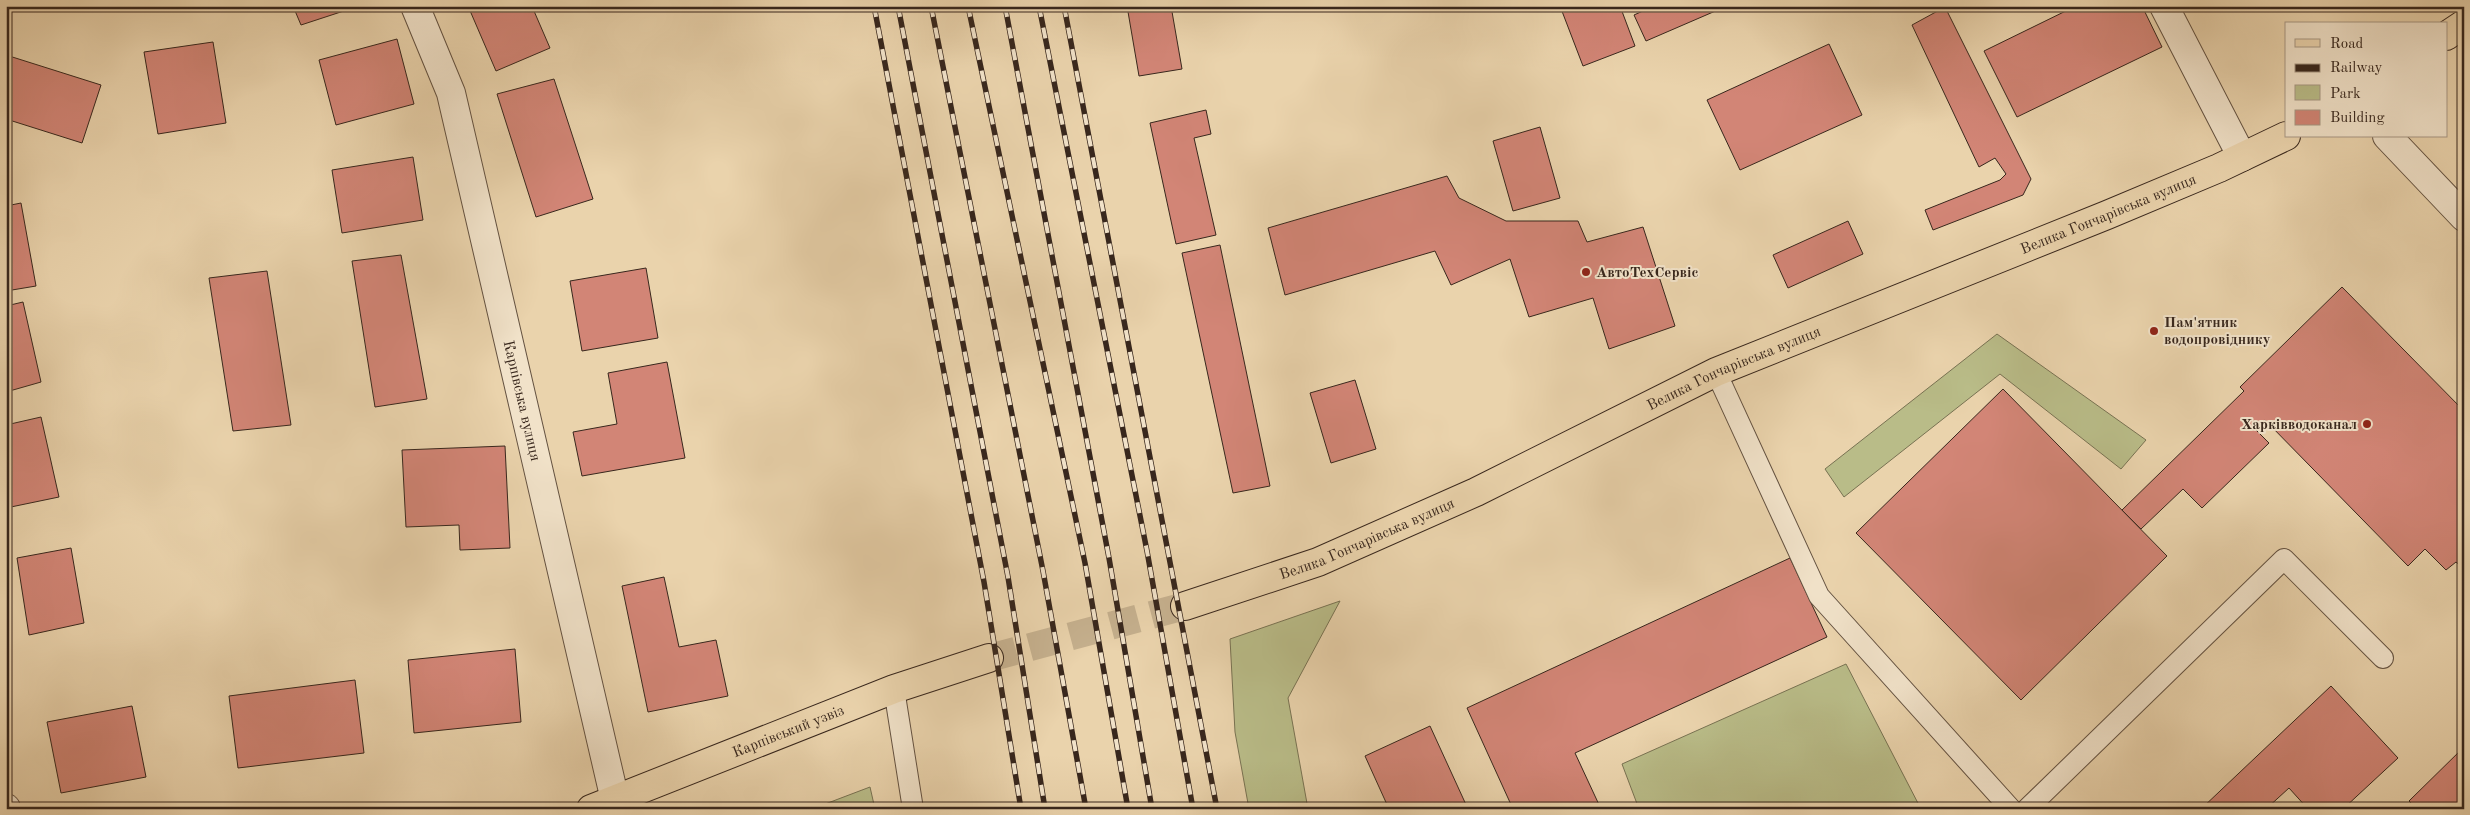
<svg xmlns="http://www.w3.org/2000/svg" width="2470" height="815" viewBox="0 0 2470 815" font-family="'Old Standard TT',serif">
  <style>
    .green { fill: #b9bc88; stroke: #787252 }
    .building { fill: #d28576; stroke: #38271d }
    .lines { fill: none; stroke-linecap: round; stroke-linejoin: round }
    .primary-tunnel { stroke: #c6b18f; stroke-width: 28; stroke-dasharray: 28 14; stroke-linecap: butt }
    .lane-casing { stroke: #645241; stroke-width: 22 }
    .street-casing { stroke: #645241; stroke-width: 30 }
    .primary-casing { stroke: #38271d; stroke-width: 30 }
    .lane { stroke: #f1e2c9; stroke-width: 20 }
    .street { stroke: #f1e2c9; stroke-width: 28 }
    .primary { stroke: #ead3ac; stroke-width: 28 }
    .rail-casing { stroke: #38271d; stroke-width: 5.5 }
    .rail { stroke: #f1e2c9; stroke-width: 4; stroke-dasharray: 11; stroke-linecap: butt }
    .poi-dot { fill: #8f2418; stroke: #f1e2c9; stroke-width: 2 }
    .labels { text-anchor: middle; stroke-width: 4; stroke-linejoin: round; paint-order: stroke }
    .street-label { font-size: 15px; fill: #38271d; stroke: #f1e2c9 }
    .poi-label { font-size: 15px; font-weight: bold; fill: #38271d; stroke: #f1e2c9; text-anchor: start }
  </style>
  <rect width="100%" height="100%" fill="#ead3ac"/>
  <filter id="stains"><feTurbulence type="fractalNoise" baseFrequency=".004" numOctaves="4"/><feColorMatrix values="0 0 0 0 .2 0 0 0 0 .09 0 0 0 0 .02 0 0 0 .5 -.17"/></filter>
  <radialGradient id="worn" r=".72"><stop offset=".6" stop-color="#630" stop-opacity="0"/><stop offset="1" stop-color="#630" stop-opacity=".3"/></radialGradient>
  <!-- green -->
  <g class="green">
    <polygon points="1997,334 2146,440 2121,469 2000,374 1844,497 1825,469"/>
    <polygon points="1340,601 1288,698 1308,809 1249,809 1235,732 1230,639"/>
    <polygon points="1846,664 1921,809 1639,809 1622,764"/>
    <polygon points="870,787 875,809 812,809"/>
  </g>
  <!-- building -->
  <g class="building">
    <polygon points="293,6 359,6 301,25"/>
    <polygon points="468,6 546,6 534,11 550,48 496,71"/>
    <polygon points="1127,6 1171,6 1182,69 1139,76"/>
    <polygon points="1560,6 1620,6 1635,46 1583,66"/>
    <polygon points="1654,6 1727,6 1646,41 1634,15"/>
    <polygon points="2076,6 2142,6 2162,47 2017,117 1984,51"/>
    <polygon points="1945,7 2031,179 2023,195 1933,230 1925,210 2000,180 2006,174 1995,158 1979,167 1912,25"/>
    <polygon points="397,39 414,104 336,125 319,60"/>
    <polygon points="213,42 226,123 158,134 144,52"/>
    <polygon points="1829,44 1862,115 1740,170 1707,100"/>
    <polygon points="6,55 101,85 82,143 6,119"/>
    <polygon points="554,79 593,199 536,217 497,94"/>
    <polygon points="1206,110 1211,134 1194,138 1216,235 1176,244 1150,123"/>
    <polygon points="1540,127 1560,198 1513,211 1493,141"/>
    <polygon points="413,157 423,220 342,233 332,170"/>
    <polygon points="1447,176 1459,198 1506,221 1578,221 1587,242 1643,227 1675,326 1609,349 1593,298 1529,317 1510,259 1451,285 1435,251 1285,295 1268,228"/>
    <polygon points="21,203 36,286 6,291 6,206"/>
    <polygon points="1848,221 1863,254 1788,288 1773,255"/>
    <polygon points="1220,245 1270,486 1233,493 1182,253"/>
    <polygon points="401,255 427,399 375,407 352,261"/>
    <polygon points="646,268 658,338 582,351 570,281"/>
    <polygon points="267,271 291,425 233,431 209,278"/>
    <polygon points="2342,287 2464,411 2464,569 2456,562 2446,570 2425,549 2408,566 2265,420 2255,429 2269,443 2202,508 2183,489 2141,529 2122,510 2244,391 2240,387"/>
    <polygon points="23,302 41,382 6,392 6,306"/>
    <polygon points="667,362 685,458 582,476 573,432 617,424 608,373"/>
    <polygon points="1355,380 1376,449 1331,463 1310,393"/>
    <polygon points="2003,389 2167,556 2021,700 1856,533"/>
    <polygon points="41,417 59,497 6,508 6,425"/>
    <polygon points="505,446 510,548 460,550 459,525 406,527 402,450"/>
    <polygon points="71,548 84,623 29,635 17,558"/>
    <polygon points="1790,558 1827,637 1575,753 1601,809 1513,809 1467,708"/>
    <polygon points="664,577 679,647 716,640 728,696 648,712 622,586"/>
    <polygon points="515,649 521,722 414,733 408,660"/>
    <polygon points="355,680 364,753 238,768 229,696"/>
    <polygon points="2331,686 2398,758 2343,809 2308,809 2289,788 2266,809 2201,809"/>
    <polygon points="132,706 146,777 61,793 47,722"/>
    <polygon points="1430,726 1468,809 1389,809 1365,756"/>
    <polygon points="2464,747 2464,809 2417,809 2409,801"/>
  </g>
  <g class="lines">
    <!-- primary-tunnel -->
    <polyline class="primary-tunnel" points="989,658 1185,606"/>
    <defs>
      <g id="lane">
        <polyline points="1716,372 1819,596 2011,809"/>
        <polyline points="894,689 913,809"/>
        <polyline points="2027,809 2284,559 2383,658"/>
      </g>
      <g id="street">
        <path id="s1" d="M415 6 451 93 615 800"/>
        <polyline points="2164,6 2242,157"/>
        <polyline points="2387,136 2464,217"/>
        <polyline points="6,808 6,809"/>
      </g>
      <g id="primary">
        <polyline points="2446,36 2464,24"/>
        <path id="s2" d="M1185 606 1318 562 1476 492 1716 372 2107 215 2219 168 2286 136"/>
        <path id="s3" d="M591 809 894 689 989 658"/>
      </g>
    </defs>
    <!-- lane casing -->
    <use href="#lane" class="lane-casing"/>
    <!-- street casing -->
    <use href="#street" class="street-casing"/>
    <!-- primary casing -->
    <use href="#primary" class="primary-casing"/>
    <!-- lane -->
    <use href="#lane" class="lane"/>
    <!-- street -->
    <use href="#street" class="street"/>
    <!-- primary -->
    <use href="#primary" class="primary"/>
    <defs>
      <g id="rail">
        <polyline points="874,6 984,582 1021,809"/>
        <polyline points="898,6 1008,577 1045,809"/>
        <polyline points="931,6 1043,571 1086,809"/>
        <polyline points="968,6 1085,563 1128,809"/>
        <polyline points="1005,6 1109,558 1152,809"/>
        <polyline points="1039,6 1147,551 1193,809"/>
        <polyline points="1064,6 1217,809"/>
      </g>
    </defs>
    <!-- rail casing -->
    <use href="#rail" class="rail-casing"/>
    <!-- rail -->
    <use href="#rail" class="rail"/>
  </g>
  <!-- markers -->
  <g class="poi-dot">
    <circle cx="1586" cy="272" r="5"/>
    <circle cx="2154" cy="331" r="5"/>
    <circle cx="2367" cy="424" r="5"/>
  </g>
  <g class="labels">
    <!-- street labels -->
    <g class="street-label">
      <text dy="5" stroke="none"><textPath href="#s2" startOffset="1004">Велика Гончарівська вулиця</textPath></text>
      <text dy="5" stroke="none"><textPath href="#s2" startOffset="599">Велика Гончарівська вулиця</textPath></text>
      <text dy="5" stroke="none"><textPath href="#s1" startOffset="410">Карпівська вулиця</textPath></text>
      <text dy="5" stroke="none"><textPath href="#s2" startOffset="194">Велика Гончарівська вулиця</textPath></text>
      <text dy="5" stroke="none"><textPath href="#s3" startOffset="212">Карпівський узвіз</textPath></text>
    </g>
    <!-- poi labels -->
    <g class="poi-label">
      <text x="1596" y="277">АвтоТехСервіс</text>
      <text x="2164" y="327">Пам'ятник<tspan x="2164" dy="17">водопровіднику</tspan></text>
      <text x="2357" y="429" text-anchor="end">Харківводоканал</text>
    </g>
  </g>
  <!-- margin -->
  <rect width="2470" height="815" fill="none" stroke="#ead3ac" stroke-width="25"/>
  <rect x="8" y="8" width="2455" height="800" fill="none" stroke="#38271d" stroke-width="2.5"/>
  <rect x="12" y="12" width="2445" height="790" fill="none" stroke="#38271d"/>
  <!-- legend -->
  <rect x="2285" y="22" width="162" height="115" fill="#f1e2c9" stroke="#a79784"/>
  <rect x="2295" y="39" width="25" height="8" fill="#ead3ac" stroke="#a79784"/>
  <text x="2330" y="48" font-size="15" fill="#38271d">Road</text>
  <rect x="2295" y="64" width="25" height="8" fill="#38271d" stroke="#a79784"/>
  <text x="2330" y="72" font-size="15" fill="#38271d">Railway</text>
  <rect x="2295" y="85" width="25" height="15" fill="#b9bc88" stroke="#a79784"/>
  <text x="2330" y="98" font-size="15" fill="#38271d">Park</text>
  <rect x="2295" y="110" width="25" height="15" fill="#d28576" stroke="#a79784"/>
  <text x="2330" y="122" font-size="15" fill="#38271d">Building</text>
  <rect width="100%" height="100%" filter="url(#stains)"/>
  <rect width="100%" height="100%" fill="url(#worn)"/>
</svg>
